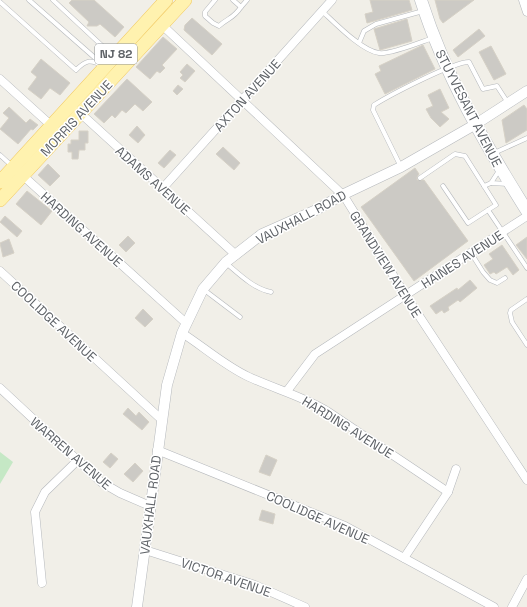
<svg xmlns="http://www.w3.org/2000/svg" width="527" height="607" viewBox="0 0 527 607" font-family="'Space Grotesk',sans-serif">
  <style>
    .green { fill: #c5e8c5 }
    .building { fill: #cccac5; stroke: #d6d1c6 }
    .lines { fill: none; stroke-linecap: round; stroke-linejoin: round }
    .service-casing { stroke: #b5b8bc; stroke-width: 5 }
    .minor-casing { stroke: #b5b8bc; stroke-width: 9 }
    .tertiary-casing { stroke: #b5b8bc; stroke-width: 11 }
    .secondary-casing { stroke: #b6babf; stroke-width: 13 }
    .primary-casing { stroke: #f2c960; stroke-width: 14 }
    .service { stroke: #fff; stroke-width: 4 }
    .minor { stroke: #fff; stroke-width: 8 }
    .tertiary { stroke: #fff; stroke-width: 10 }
    .secondary { stroke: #fff; stroke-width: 12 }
    .primary { stroke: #fff2af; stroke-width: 13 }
    .labels { text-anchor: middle; stroke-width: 3; stroke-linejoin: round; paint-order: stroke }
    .shield { fill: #fff; stroke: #8f9295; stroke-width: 1 }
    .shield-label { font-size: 12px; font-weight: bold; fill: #5f6368 }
    .street-label { font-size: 13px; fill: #5f6368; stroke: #fff }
  </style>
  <rect width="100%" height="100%" fill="#f1efe8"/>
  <!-- green -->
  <polygon class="green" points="0,452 13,462 0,484"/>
  <!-- building -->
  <g class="building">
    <polygon points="72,0 94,0 124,27 115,37 100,24 97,26 87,26 89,22 69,3"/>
    <polygon points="370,0 409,0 412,10 367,23 365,14 373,12"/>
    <polygon points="435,0 474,0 443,23 440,19"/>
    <polygon points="192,18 222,44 212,55 184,30 185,25"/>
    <polygon points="407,19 412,41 380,50 374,29"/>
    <polygon points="479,29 485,36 458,57 453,50"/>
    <polygon points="163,37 177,49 162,65 165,68 160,73 157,71 150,79 136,67"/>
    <polygon points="423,45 435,69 385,94 375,74 381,71 379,66"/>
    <polygon points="491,46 506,74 494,80 479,52"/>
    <polygon points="41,59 70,83 60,95 50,88 41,99 28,89 37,77 31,72"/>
    <polygon points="187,64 195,71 185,82 180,78 183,75 180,72"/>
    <polygon points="127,79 152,102 143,111 135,104 126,113 122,110 115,118 112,115 104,123 94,114"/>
    <polygon points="178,85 183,89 177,95 173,91"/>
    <polygon points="440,89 449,108 441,112 449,119 440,127 431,118 426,109 433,106 428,95"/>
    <polygon points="524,105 527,109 527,130 506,143 502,120"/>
    <polygon points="9,107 26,123 30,119 38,125 33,130 31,129 18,144 0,129 9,118 3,113"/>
    <polygon points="137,126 145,135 138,143 129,135"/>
    <polygon points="79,131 88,131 88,143 85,143 85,150 79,150 78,159 72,159 72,152 68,152 68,144 71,144 71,140 79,140"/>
    <polygon points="223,147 240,163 234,170 216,154"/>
    <polygon points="170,150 176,155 164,168 158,163"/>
    <polygon points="48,164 60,176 50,186 38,175"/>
    <polygon points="415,168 419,174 417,177 417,180 424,180 468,241 414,281 361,207"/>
    <polygon points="27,191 52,211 41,225 16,204"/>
    <polygon points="5,216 22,231 17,237 0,222"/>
    <polygon points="128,236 135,243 126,252 119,245"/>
    <polygon points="527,237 527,259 516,245"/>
    <polygon points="9,239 14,253 3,257 0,243"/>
    <polygon points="502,245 519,270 513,275 507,267 496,274 494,272 490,274 484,265 493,259 489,254"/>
    <polygon points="470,280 477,288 460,302 458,300 448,307 449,310 444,313 442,310 436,314 430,306 457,288 458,290"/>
    <polygon points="143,309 153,319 145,327 135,318"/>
    <polygon points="128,408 136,416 139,412 149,422 142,430 123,414"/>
    <polygon points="111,453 118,459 110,468 103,462"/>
    <polygon points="266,455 277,460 270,476 259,472"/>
    <polygon points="135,463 143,471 133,482 124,474"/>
    <polygon points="262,510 275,514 273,524 259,520"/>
  </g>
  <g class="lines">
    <defs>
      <g id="service">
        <polyline points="29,0 103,65"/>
        <polyline points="53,0 112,55"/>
        <path d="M215 0 205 12V16L213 23 219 26C229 17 233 19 241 7"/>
        <polyline points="233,0 241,7 247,0"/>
        <path d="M0 2 76 70C86 60 90 59 103 66"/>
        <path d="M322 11C335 23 362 51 379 53 390 55 421 42 433 38"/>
        <polyline points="359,43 364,31 376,24 423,11"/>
        <polyline points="494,153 527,138"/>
        <polyline points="0,155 11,165"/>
        <path d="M401 167 373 110 374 105C390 95 453 62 469 62L483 89 497 86 508 103"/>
        <polyline points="420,178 455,154 465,156 496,205 488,210 527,268"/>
        <polyline points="491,183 508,184"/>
        <polyline points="443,186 468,223 488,210"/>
        <polyline points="484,186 491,183 500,169"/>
        <polyline points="471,253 483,272 490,280 497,283 505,278"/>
        <path d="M226 263C239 274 254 289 271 292"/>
        <polyline points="203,289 240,317"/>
        <polyline points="527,299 511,310 510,313 512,322 527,345"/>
      </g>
      <g id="minor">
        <polyline points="523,0 527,12"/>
        <polyline points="162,25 344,196 406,296 527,480"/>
        <polyline points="0,79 54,128"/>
        <polyline points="78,111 236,255"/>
        <polyline points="20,173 186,323"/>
        <polyline points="162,189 332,0"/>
        <polyline points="0,271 162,420"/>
        <path d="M182 333C204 347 225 366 249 377 275 389 302 396 327 411L448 492"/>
        <polyline points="0,388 101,482 120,493 150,506"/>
        <polyline points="287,391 315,354 527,216"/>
        <polyline points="157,450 345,526 494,607"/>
        <polyline points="145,550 255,585 305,607"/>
        <polyline points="404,558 448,492 456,469"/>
        <polyline points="42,583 35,512 45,492 78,460"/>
        <polyline points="512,607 527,579"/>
      </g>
      <polyline id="tertiary" points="137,607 167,385 182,333 203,289 226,262 262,234 316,210 342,195 401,167 476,124 527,91"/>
      <path id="secondary" d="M421 0C445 76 485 144 527 211"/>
      <g id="primary">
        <polyline points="0,182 166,0"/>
        <polyline points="0,200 185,0"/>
      </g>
    </defs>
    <!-- service casing -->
    <use href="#service" class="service-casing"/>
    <!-- minor casing -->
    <use href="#minor" class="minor-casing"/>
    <!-- tertiary casing -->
    <use href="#tertiary" class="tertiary-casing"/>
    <!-- secondary casing -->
    <use href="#secondary" class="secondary-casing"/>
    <!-- primary casing -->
    <use href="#primary" class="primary-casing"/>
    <!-- service -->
    <use href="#service" class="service"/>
    <!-- minor -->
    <use href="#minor" class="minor"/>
    <!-- tertiary -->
    <use href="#tertiary" class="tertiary"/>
    <!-- secondary -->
    <use href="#secondary" class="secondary"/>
    <!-- primary -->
    <use href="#primary" class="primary"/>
  </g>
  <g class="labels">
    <!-- shield labels -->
    <rect class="shield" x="95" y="44" width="42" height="20" rx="3"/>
    <g class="shield-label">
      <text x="116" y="58">NJ 82</text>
    </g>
    <!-- street labels -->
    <g class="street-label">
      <text transform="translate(247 95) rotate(-48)" y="5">AXTON AVENUE</text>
      <text transform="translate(469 108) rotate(63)" y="5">STUYVESANT AVENUE</text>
      <text transform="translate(76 118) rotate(-47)" y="5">MORRIS AVENUE</text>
      <text transform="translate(153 180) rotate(42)" y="5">ADAMS AVENUE</text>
      <text transform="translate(301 217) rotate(-28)" y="5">VAUXHALL ROAD</text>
      <text transform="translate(82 229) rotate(42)" y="5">HARDING AVENUE</text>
      <text transform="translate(462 259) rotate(-33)" y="5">HAINES AVENUE</text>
      <text transform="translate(386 264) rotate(58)" y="5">GRANDVIEW AVENUE</text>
      <text transform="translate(54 321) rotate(43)" y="5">COOLIDGE AVENUE</text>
      <text transform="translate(348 427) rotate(32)" y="5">HARDING AVENUE</text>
      <text transform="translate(71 453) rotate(41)" y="5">WARREN AVENUE</text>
      <text transform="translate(150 505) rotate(-83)" y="5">VAUXHALL ROAD</text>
      <text transform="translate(318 517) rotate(24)" y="5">COOLIDGE AVENUE</text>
      <text transform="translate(226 577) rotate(19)" y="5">VICTOR AVENUE</text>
    </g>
  </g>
</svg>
